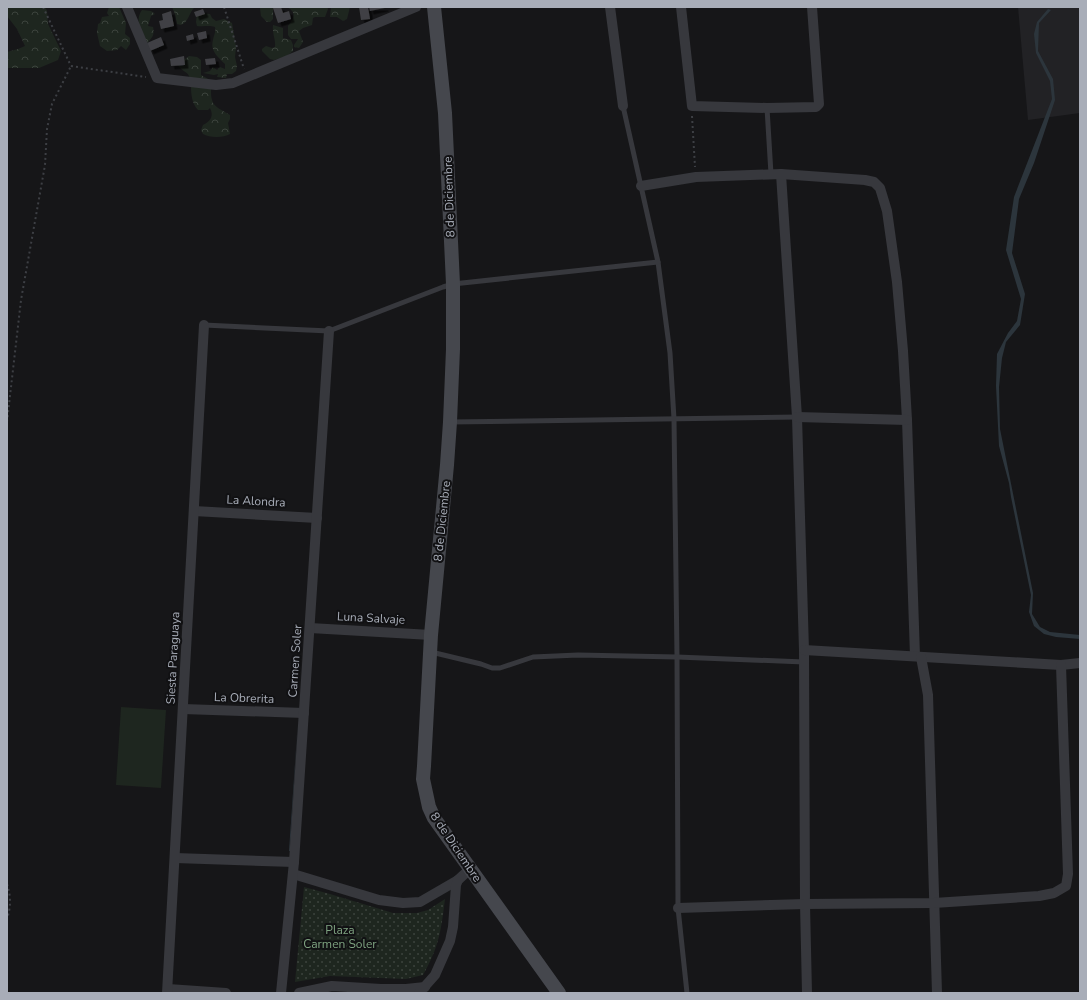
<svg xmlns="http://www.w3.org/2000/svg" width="1087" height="1000" viewBox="0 0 1087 1000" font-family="'Nunito Sans',sans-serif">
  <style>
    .built { fill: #222225 }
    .forest { fill: url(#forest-crowns) }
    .park { fill: url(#park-dots) }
    .pitch { fill: #1e261f }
    .water { fill: #2c353c }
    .building { fill: #404145; filter: url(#shadow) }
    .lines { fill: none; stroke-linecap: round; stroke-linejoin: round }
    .path { stroke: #3d3f44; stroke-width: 2; stroke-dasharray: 2 3; stroke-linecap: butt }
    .lane { stroke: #37383d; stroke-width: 5 }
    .street { stroke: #37383d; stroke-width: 10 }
    .secondary { stroke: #45474d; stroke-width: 14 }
    .labels { text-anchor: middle; stroke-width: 4; stroke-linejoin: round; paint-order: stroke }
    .street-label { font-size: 12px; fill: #a8adb8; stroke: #111113 }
    .park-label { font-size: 12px; fill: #7fa381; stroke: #111113 }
  </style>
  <defs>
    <pattern id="forest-crowns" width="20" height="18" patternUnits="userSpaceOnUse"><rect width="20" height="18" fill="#1e261f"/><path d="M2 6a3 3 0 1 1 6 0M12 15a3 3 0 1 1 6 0" fill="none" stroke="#3c433d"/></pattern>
    <pattern id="park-dots" width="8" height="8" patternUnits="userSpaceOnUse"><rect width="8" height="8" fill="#1e261f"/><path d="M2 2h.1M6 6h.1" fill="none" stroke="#3c433d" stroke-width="1.8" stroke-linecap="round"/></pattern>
    <filter id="shadow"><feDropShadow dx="3.5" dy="3.5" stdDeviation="0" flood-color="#0009"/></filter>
  </defs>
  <rect width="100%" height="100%" fill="#161618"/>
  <!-- built -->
  <polygon class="built" points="1018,7 1080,7 1080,113 1028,120"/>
  <!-- forest -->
  <g class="forest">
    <polygon points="7,7 45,7 47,11 48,24 61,51 58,60 39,68 7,68 7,52 18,49 25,46 17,29 7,16"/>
    <polygon points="109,7 119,7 126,23 125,34 130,38 130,44 126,50 121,46 117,50 107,51 100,46 97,33 98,24 100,23 102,17 109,16 107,13"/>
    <path d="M172 7H195C189 12 189 22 181 25L177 24 175 14Z"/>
    <polygon points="254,7 274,7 273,9 273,19 270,22 267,22 261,16 260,8"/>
    <path d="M287 7H327L328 9 325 17H315L313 18 312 25 303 28 299 31 303 42 299 48 294 47V45L298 39H291L288 35V26C293 19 298 13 287 7Z"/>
    <polygon points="331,7 350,7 347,19 343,21 337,17 330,17"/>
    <path d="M142 10 151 11 155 14 151 16 148 26 153 27C155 35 152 38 147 43 142 33 134 21 142 10Z"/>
    <path d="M201 13 210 14 212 18 216 21 224 19 232 23 236 47 235 57 237 66 236 71 232 74H227L226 78 217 77 218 74 214 75 203 73 210 71 213 67 217 70 220 67 225 69V64C218 57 210 51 213 40 214 35 216 32 215 27 209 25 204 27 197 26L196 22 197 14Z"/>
    <path d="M273 25 283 28V38L291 40 293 45V51L287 56 274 60 270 59 262 51V49L266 46 272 48 275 47C276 40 272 33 273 25Z"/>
    <path d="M189 56 197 57 201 60V75L210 80C212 87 210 94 212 100 213 107 224 111 230 115V119L228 123 230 134C223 138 210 138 203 134L201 130 203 125C211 121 214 116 210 108L208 110H198C192 104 191 94 191 86 190 82 191 79 189 76 187 71 181 71 178 65Z"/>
  </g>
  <!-- park -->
  <path class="park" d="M304 887 330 894 393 913H417L428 910 445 899C441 931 439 947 423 975L406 979 330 976 295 982Z"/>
  <!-- pitch -->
  <polygon class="pitch" points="121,707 166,710 161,788 116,785"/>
  <!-- water -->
  <g class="water">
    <polygon points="1048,9 1051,10 1039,23 1038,51 1053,79 1055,100 1034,163 1019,199 1012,253 1025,294 1020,325 1006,342 1002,358 999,387 1000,429 1033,593 1032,614 1040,627 1050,632 1080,635 1080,639 1056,637 1044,634 1034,626 1029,612 1031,595 1011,497 1009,483 999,446 996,386 997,354 1008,333 1017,321 1021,299 1006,250 1014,197 1052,99 1050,81 1036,53 1034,34 1037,22"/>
    <polygon points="298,720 290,851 289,851"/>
  </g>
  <!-- building -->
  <g class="building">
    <polygon points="277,7 281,7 283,13 289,11 291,19 278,23 273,8"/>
    <polygon points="359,7 368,7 370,19 361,20"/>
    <polygon points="369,7 385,7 385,8 370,11"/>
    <polygon points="203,9 205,14 196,17 194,12"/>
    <polygon points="171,11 174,26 161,29 159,21 163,20 162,14"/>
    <polygon points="206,31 207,38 199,40 197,33"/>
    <polygon points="193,34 194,39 187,41 186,36"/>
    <polygon points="161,37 164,45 150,51 147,43"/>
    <polygon points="184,56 185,65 171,66 170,59"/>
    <polygon points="215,58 216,64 206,65 205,59"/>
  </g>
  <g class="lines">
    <!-- path -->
    <g class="path">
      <polyline points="43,7 71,66"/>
      <polyline points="224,7 244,69"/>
      <polyline points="71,66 146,77"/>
      <polyline points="692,116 695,167"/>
      <polyline points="7,422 21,300 45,165 47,129 52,104 71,66"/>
      <path d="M7 884C11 896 11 907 7 919"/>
    </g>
    <!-- lane -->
    <g class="lane">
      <polyline points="623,106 658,262 670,353 674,419 677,657 678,908 687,993"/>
      <polyline points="767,108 771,174"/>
      <polyline points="204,325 329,331 443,287 453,284 658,262"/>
      <polyline points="450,422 797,417"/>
      <polyline points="431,652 481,664 492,668 500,668 533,657 578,655 677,657 804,662"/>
    </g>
    <!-- street -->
    <g class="street">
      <polyline points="127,7 157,78 216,85 233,83 416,7"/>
      <polyline points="610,7 623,106"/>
      <polyline points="681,7 692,106 767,108 816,107 819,104 812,7"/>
      <polyline points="781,174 797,417 804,650 805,904 807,993"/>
      <polyline points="641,186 696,177 781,174 865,180 874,182 880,188 887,211 897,282 903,351 907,420 915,656"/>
      <polyline points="797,417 907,420"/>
      <polyline points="194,511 317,518"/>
      <polyline points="310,628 431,635"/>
      <polyline points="804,650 1061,665 1080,663"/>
      <polyline points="921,657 928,695 937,993"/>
      <polyline points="183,709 304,713"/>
      <polyline points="175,858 294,862"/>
      <polyline points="293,874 379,900 403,903 420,902 458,880"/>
      <polyline points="678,908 805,904 934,903 1039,896 1054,893 1066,886 1068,874 1061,665"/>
      <polyline points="168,989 226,993"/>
      <polyline points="167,993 204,325"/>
      <polyline points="281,993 294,862 329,331"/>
      <polyline points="299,993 332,986 381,989 406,989 425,987"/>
      <polyline points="419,993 435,975 450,941 453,927 456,885 458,880 470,869"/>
    </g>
    <!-- secondary -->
    <polyline class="secondary" points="434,7 445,113 453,284 453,349 450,422 447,465 431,635 424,766 423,779 429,807 434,818 559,993"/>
  </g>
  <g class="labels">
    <!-- street labels -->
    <g class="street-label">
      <text transform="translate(449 197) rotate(-92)" y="4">8 de Diciembre</text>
      <text transform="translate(256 501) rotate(3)" y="4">La Alondra</text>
      <text transform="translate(442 521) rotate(-84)" y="4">8 de Diciembre</text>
      <text transform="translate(371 618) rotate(3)" y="4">Luna Salvaje</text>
      <text transform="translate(173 658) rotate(-87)" y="4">Siesta Paraguaya</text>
      <text transform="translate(295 661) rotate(-86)" y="4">Carmen Soler</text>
      <text transform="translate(244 698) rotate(2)" y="4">La Obrerita</text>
      <text transform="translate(456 847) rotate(56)" y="4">8 de Diciembre</text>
    </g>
    <!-- park labels -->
    <g class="park-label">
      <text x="340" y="934">Plaza<tspan x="340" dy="14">Carmen Soler</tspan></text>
    </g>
  </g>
  <!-- border -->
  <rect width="1087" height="1000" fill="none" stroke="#a8adb8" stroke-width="16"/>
</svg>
